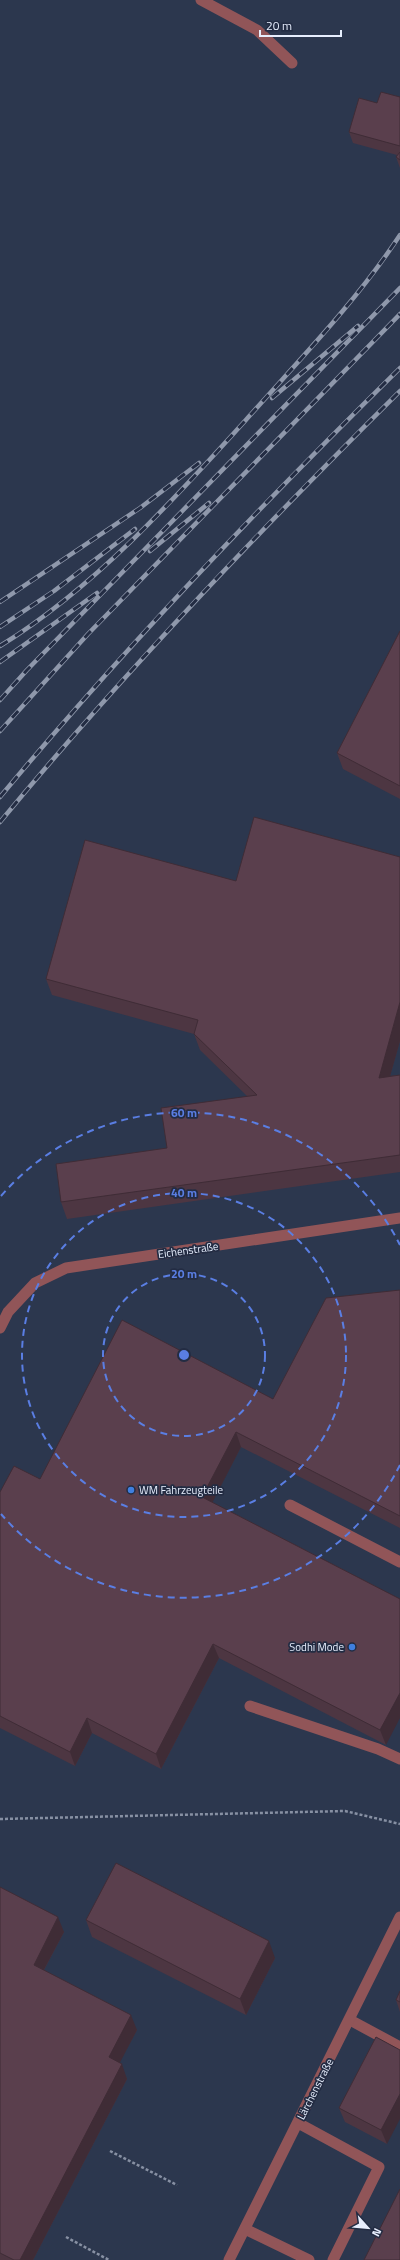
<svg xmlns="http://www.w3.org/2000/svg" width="400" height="2260" viewBox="0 0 400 2260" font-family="'Titillium Web',sans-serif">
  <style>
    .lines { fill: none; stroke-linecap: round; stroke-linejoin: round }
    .path { stroke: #8790a3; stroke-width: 2.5; stroke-dasharray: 3 2; stroke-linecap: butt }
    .service { stroke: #915558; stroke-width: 11 }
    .minor { stroke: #915558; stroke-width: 11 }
    .rail-casing { stroke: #8f98ab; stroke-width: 4.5 }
    .rail { stroke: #232c43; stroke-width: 3; stroke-dasharray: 9; stroke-linecap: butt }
    .wall { fill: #4d3642 }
    .shaded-wall { fill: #3f2c36 }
    .building { fill: #5a3f4d; stroke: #3f2c36 }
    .ring { fill: none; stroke: #5a7ee3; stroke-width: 2; stroke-dasharray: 7 5 }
    .shop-dot { fill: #3f7fe0; stroke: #232c43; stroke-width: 1.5 }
    .labels { text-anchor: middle; stroke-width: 3.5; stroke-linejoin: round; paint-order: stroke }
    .street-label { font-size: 11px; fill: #e7eefd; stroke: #232c43 }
    .poi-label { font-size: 11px; fill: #e7eefd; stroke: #232c43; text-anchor: start }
    .centre { fill: #5a7ee3; stroke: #232c43; stroke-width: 2 }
    .ring-label { font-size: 12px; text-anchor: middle; font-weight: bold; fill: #5a7ee3; stroke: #232c43; stroke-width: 3.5; stroke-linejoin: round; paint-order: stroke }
  </style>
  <rect width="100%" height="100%" fill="#2c374e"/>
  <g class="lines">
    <!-- path -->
    <g class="path">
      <polyline points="0,1819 345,1811 400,1824"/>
      <polyline points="110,2151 177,2185"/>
      <polyline points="66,2237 109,2260"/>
    </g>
    <!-- service -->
    <g class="service">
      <polyline points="201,0 257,30 292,63"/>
      <polyline points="290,1505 400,1562"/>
      <polyline points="250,1706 378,1749 400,1759"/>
      <polyline points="350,2020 400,2047"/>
      <polyline points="298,2123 379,2167 333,2260"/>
      <polyline points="245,2229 309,2260"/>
    </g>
    <!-- minor -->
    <g class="minor">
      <polyline points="0,1328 8,1312 35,1283 66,1268 400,1218"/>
      <polyline points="229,2260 400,1917"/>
    </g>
    <defs>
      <g id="rail">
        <polyline points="272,398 358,326"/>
        <polyline points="150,551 209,503"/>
        <polyline points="0,602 140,508 199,463"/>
        <polyline points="0,627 54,591 135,529"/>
        <path d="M0 646C97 586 177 496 253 412 304 355 358 299 400 235"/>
        <polyline points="0,662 97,593"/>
        <polyline points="0,700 27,670 400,288"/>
        <polyline points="0,731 88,634 400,314"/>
        <path d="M0 797C125 647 261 505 400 368"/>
        <path d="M0 822C125 671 261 529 400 391"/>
      </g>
    </defs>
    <!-- rail casing -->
    <use href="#rail" class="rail-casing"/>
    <!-- rail -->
    <use href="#rail" class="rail"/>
  </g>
  <!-- wall -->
  <g class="wall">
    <polygon points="400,97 400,168 396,157 397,155 353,143 349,132 377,103"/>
    <polygon points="400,631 400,799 343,769 337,753"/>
    <polygon points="400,857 400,1041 390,1076 400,1075 400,1172 67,1219 61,1202 167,1148 247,1096 200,1050 194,1034 52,995 46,979 236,881"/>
    <polygon points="400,1290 400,1528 241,1447 212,1502 400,1599 386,1745 219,1658 161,1769 92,1733 75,1766 0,1728 0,1492 40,1479 273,1399"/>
    <polygon points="0,1887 64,1932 44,1970 137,2030 119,2063 127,2079 33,2260 0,2260"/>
    <polygon points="86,1920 275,1958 246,2015 92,1937"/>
    <polygon points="400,1991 400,2012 396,2000"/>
    <polygon points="376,2037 387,2144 345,2122 339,2108"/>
  </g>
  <!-- shaded-wall -->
  <g class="shaded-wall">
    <polygon points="400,1002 400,1041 385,1094 379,1078"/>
    <polygon points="236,1432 241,1447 208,1511 202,1497"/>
    <polygon points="213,1644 219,1658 161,1769 156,1754"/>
    <polygon points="400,1693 400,1718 386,1745 380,1730"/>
    <polygon points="87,1718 92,1733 75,1766 70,1752"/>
    <polygon points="58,1917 64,1932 39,1979 34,1965"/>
    <polygon points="269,1941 275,1958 246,2015 240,1999"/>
    <polygon points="131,2015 137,2030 115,2072 109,2057"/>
    <polygon points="122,2064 127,2079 33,2260 20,2260"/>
    <polygon points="400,2094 400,2119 387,2144 381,2130"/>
  </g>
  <!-- building -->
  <g class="building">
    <polygon points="381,92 400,97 400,146 349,132 359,98 377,103"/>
    <polygon points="400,152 400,160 396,157"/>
    <polygon points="400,631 400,786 337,753"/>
    <polygon points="254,817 400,857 400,1002 379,1078 400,1075 400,1155 61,1202 56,1164 167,1148 161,1108 257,1095 194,1034 198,1020 46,979 85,840 236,881"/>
    <polygon points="400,1290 400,1516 236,1432 202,1497 400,1599 400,1693 380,1730 213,1644 156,1754 87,1718 70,1752 0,1716 0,1492 14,1466 40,1479 122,1320 273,1399 326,1298"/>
    <polygon points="116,1863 269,1941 240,1999 86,1920"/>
    <polygon points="0,1887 58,1917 34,1965 131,2015 109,2057 122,2064 20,2260 14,2260 0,2253"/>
    <polygon points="400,1991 400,2002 396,2000"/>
    <polygon points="376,2037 400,2050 400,2094 381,2130 339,2108"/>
    <polygon points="400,2189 400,2260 364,2260"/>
  </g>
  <!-- distance rings -->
  <g class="ring">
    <circle cx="184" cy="1355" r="81"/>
    <circle cx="184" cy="1355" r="162"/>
    <path d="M400 1465A242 242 0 0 1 1 1514M1 1196A242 242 0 0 1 400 1245"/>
  </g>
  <!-- markers -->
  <g class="shop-dot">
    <circle cx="131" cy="1490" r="4"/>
    <circle cx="352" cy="1647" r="4"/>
  </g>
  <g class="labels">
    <!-- street labels -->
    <g class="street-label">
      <text transform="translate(188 1250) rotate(-8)" y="4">Eichenstraße</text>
      <text transform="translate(315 2089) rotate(-63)" y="4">Lärchenstraße</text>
    </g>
    <!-- poi labels -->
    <g class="poi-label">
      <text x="139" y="1494">WM Fahrzeugteile</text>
      <text x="344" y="1651" text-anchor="end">Sodhi Mode</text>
    </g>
  </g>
  <circle cx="184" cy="1355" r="6" class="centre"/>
  <g class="ring-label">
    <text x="184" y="1117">60 m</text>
    <text x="184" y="1197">40 m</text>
    <text x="184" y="1278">20 m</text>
  </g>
  <!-- north arrow -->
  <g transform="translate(368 2228) rotate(117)" stroke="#232c43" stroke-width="3" paint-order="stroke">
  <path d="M0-3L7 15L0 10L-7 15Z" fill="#e7eefd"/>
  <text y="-6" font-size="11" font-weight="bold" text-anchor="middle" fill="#e7eefd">N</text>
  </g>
  <!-- scale -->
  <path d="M260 30v6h81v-6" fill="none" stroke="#e7eefd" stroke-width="2"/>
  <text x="266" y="30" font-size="12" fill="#e7eefd" stroke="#232c43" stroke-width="3" paint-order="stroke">20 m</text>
</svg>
